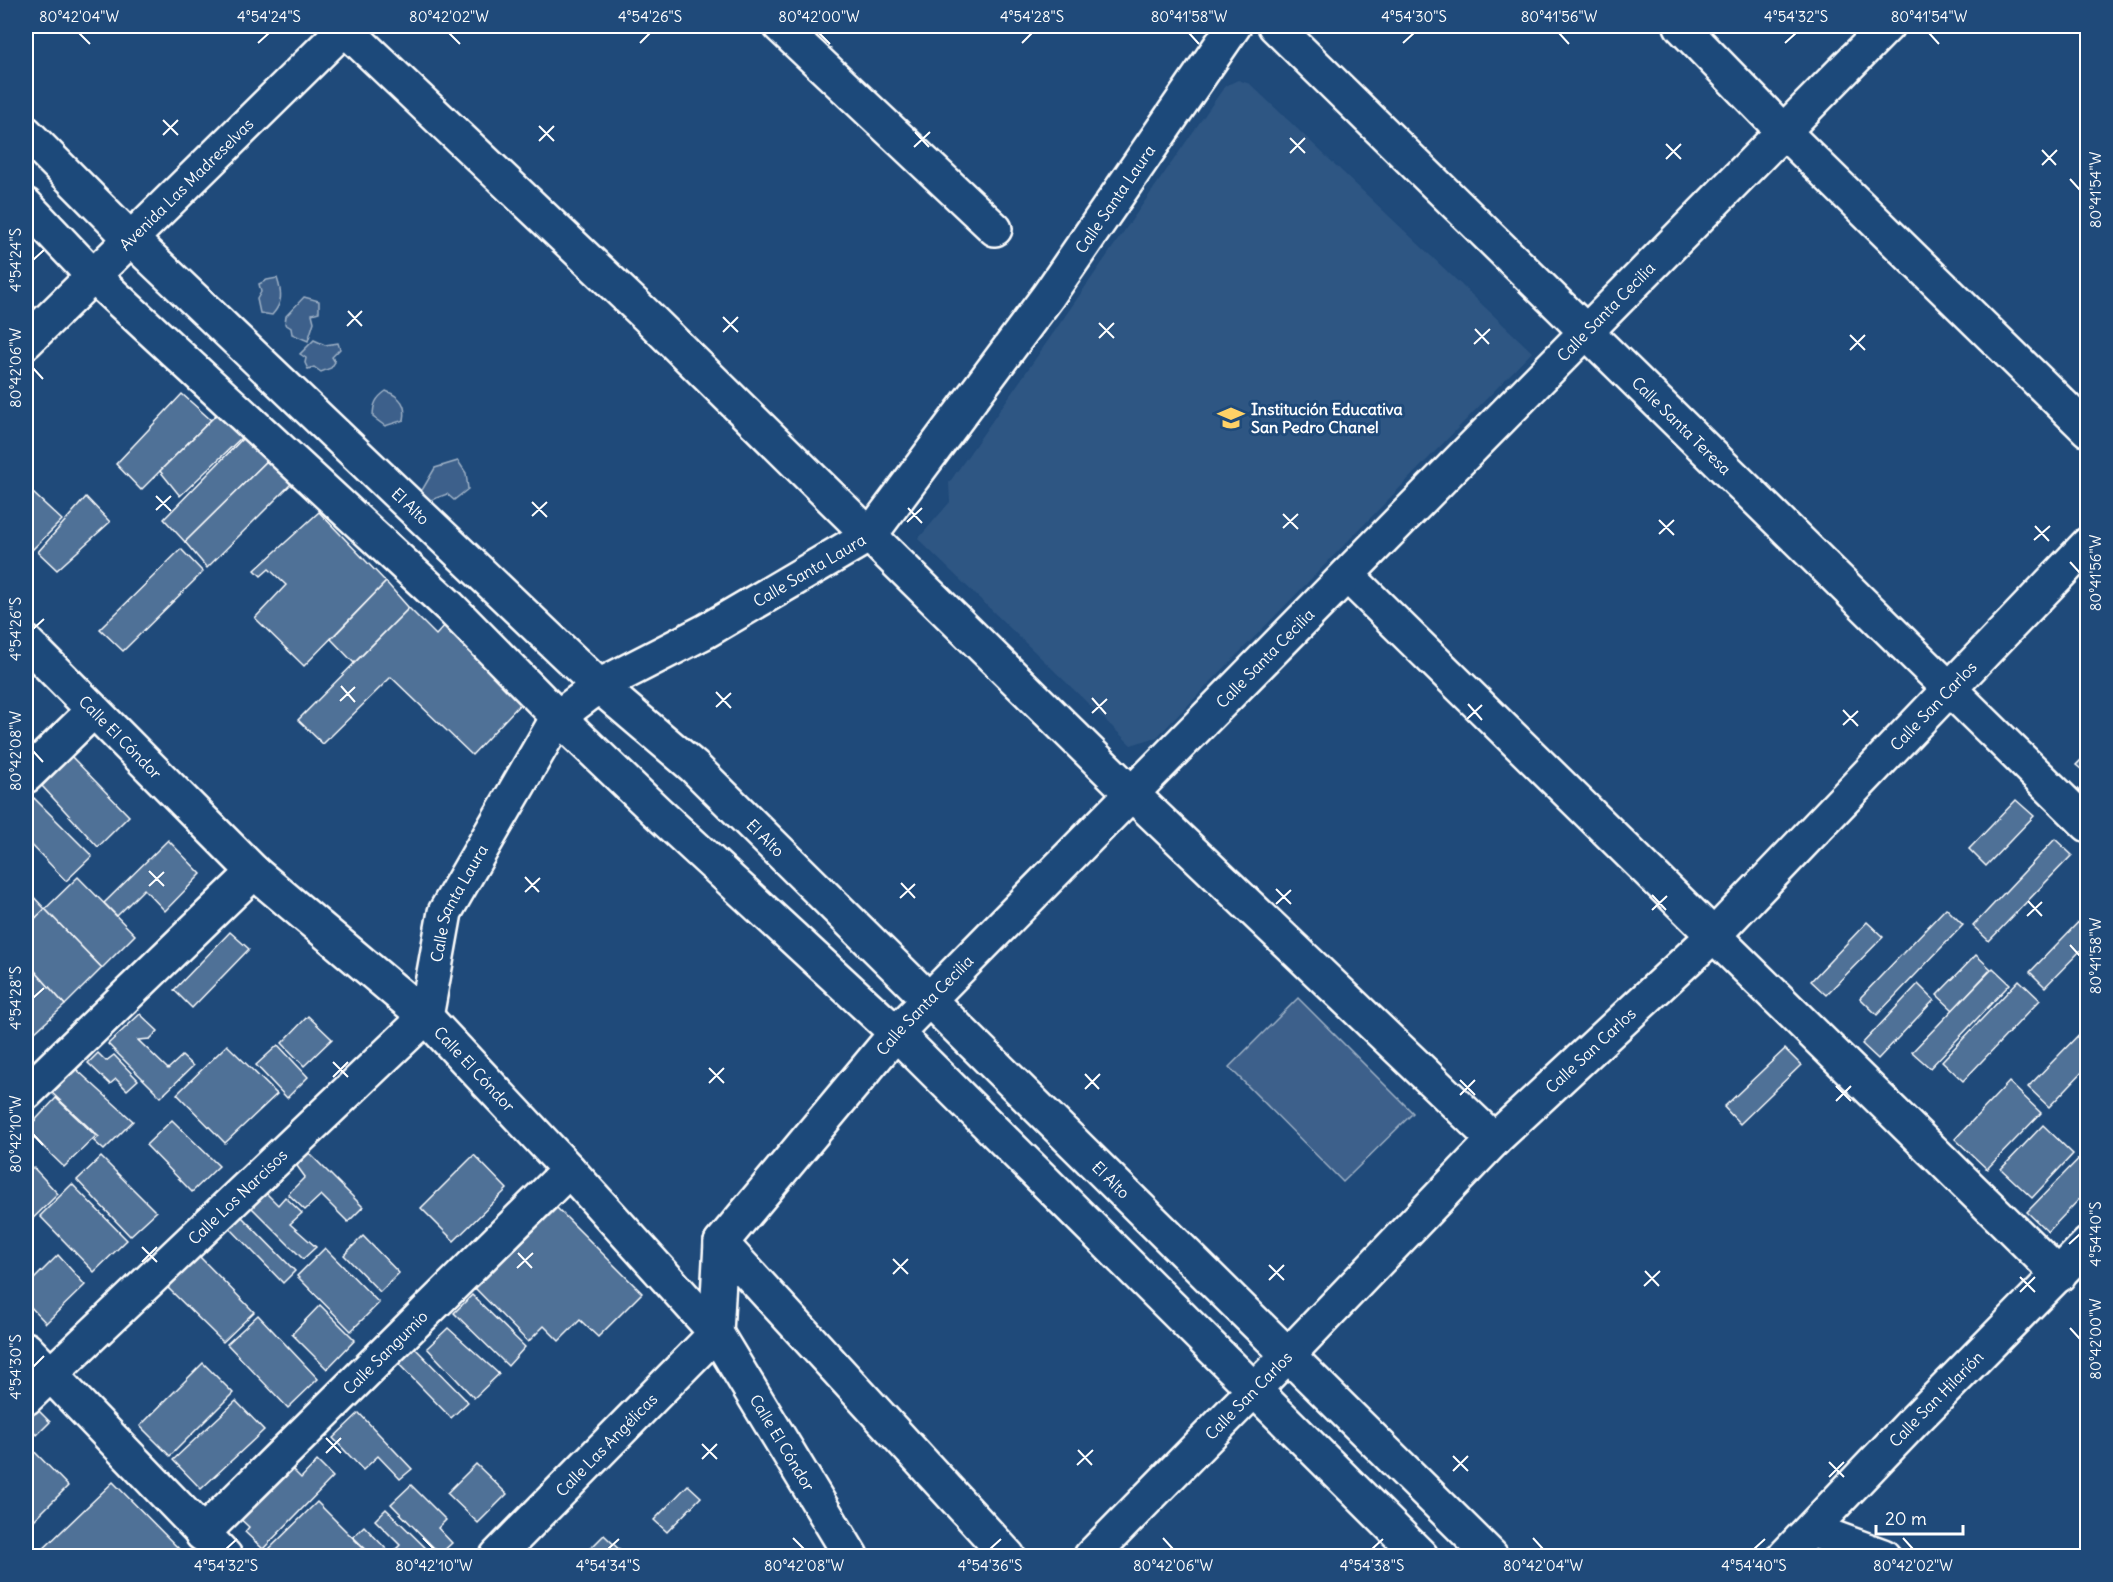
<svg xmlns="http://www.w3.org/2000/svg" width="2113" height="1582" viewBox="0 0 2113 1582" font-family="Delius,sans-serif">
  <style>
    .built { fill: #2e5683 }
    .green { fill: #3c618b; stroke: #9eb0c5; stroke-width: 1.5 }
    .building { fill: #507197; stroke: #fff; stroke-width: 1.5 }
    .lines { fill: none; stroke-linecap: round; stroke-linejoin: round }
    .minor-casing { stroke: #fff; stroke-width: 38 }
    .tertiary-casing { stroke: #fff; stroke-width: 38 }
    .minor { stroke: #1f4a7a; stroke-width: 33 }
    .tertiary { stroke: #1f4a7a; stroke-width: 33 }
    .ticks { fill: none; stroke: #fff; stroke-width: 2 }
    .labels { text-anchor: middle; stroke-width: 6; stroke-linejoin: round; paint-order: stroke }
    .street-label { font-size: 16px; fill: #fff; stroke: #1f4a7a }
    .poi-label { font-size: 16px; font-weight: bold; fill: #fff; stroke: #1f4a7a; text-anchor: start }
    .neatline { fill: none; stroke: #fff; stroke-width: 2 }
    .ticks-label { font-size: 15px; text-anchor: middle; fill: #fff }
  </style>
  <rect width="100%" height="100%" fill="#1f4a7a"/>
  <filter id="ink" filterUnits="userSpaceOnUse"><feTurbulence type="fractalNoise" baseFrequency=".0167" numOctaves="2"/><feDisplacementMap in="SourceGraphic" scale="12" xChannelSelector="R" yChannelSelector="G"/><feConvolveMatrix kernelMatrix="1 2 1 2 8 2 1 2 1" color-interpolation-filters="sRGB"/></filter>
  <g filter="url(#ink)">
    <!-- built -->
    <polygon class="built" points="1238,80 1250,84 1532,352 1157,737 1131,745 918,539 950,502 949,483 1225,86"/>
    <!-- green -->
    <g class="green">
      <path d="M277 278C282 293 283 303 272 315L260 313 257 299 261 292 259 284 267 280Z"/>
      <polygon points="304,297 319,301 319,312 312,314 314,322 308,341 292,334 291,328 285,324 286,316"/>
      <polygon points="314,340 325,345 338,343 340,349 332,357 335,362 331,368 321,372 314,367 308,369 305,363 306,358 300,354"/>
      <path d="M386 391C401 397 407 405 404 420L385 426 373 417C373 404 376 398 386 391Z"/>
      <polygon points="458,461 466,473 468,489 454,500 447,494 428,501 421,492 435,468"/>
      <polygon points="1298,998 1413,1113 1343,1182 1229,1067"/>
    </g>
    <!-- building -->
    <g class="building">
      <polygon points="182,394 211,420 141,490 116,464"/>
      <polygon points="220,411 241,438 180,496 160,471"/>
      <polygon points="247,434 268,460 185,542 164,519"/>
      <polygon points="268,460 294,481 207,568 185,542"/>
      <polygon points="33,493 62,520 28,554 26,552 26,500"/>
      <polygon points="86,497 110,522 57,570 38,552"/>
      <polygon points="319,512 386,582 304,666 255,618 286,585 269,569 261,576 255,570"/>
      <polygon points="181,549 203,572 123,651 100,629"/>
      <polygon points="386,582 409,608 354,663 331,639"/>
      <polygon points="409,608 436,635 446,624 521,703 472,755 391,677 323,744 298,720"/>
      <polygon points="2088,753 2088,775 2076,765"/>
      <polygon points="71,756 129,816 98,847 42,786"/>
      <polygon points="34,798 92,856 66,881 26,839 26,806"/>
      <polygon points="2016,800 2034,816 1986,866 1969,849"/>
      <polygon points="2055,839 2072,855 1989,941 1973,926"/>
      <polygon points="168,840 201,874 165,911 144,889 117,916 104,903"/>
      <polygon points="78,877 135,935 102,968 45,909"/>
      <polygon points="26,889 45,909 26,927"/>
      <polygon points="1946,908 1963,925 1877,1015 1860,998"/>
      <polygon points="45,909 102,968 65,1005 26,961 26,927"/>
      <polygon points="2088,912 2088,943 2045,987 2030,972"/>
      <polygon points="1867,922 1883,937 1826,995 1811,981"/>
      <polygon points="230,932 249,949 192,1008 174,990"/>
      <polygon points="1976,955 1991,969 1953,1010 1937,995"/>
      <polygon points="26,961 65,1005 34,1033 26,1024"/>
      <polygon points="1993,968 2010,984 1930,1068 1912,1052"/>
      <polygon points="2019,980 2040,1000 1963,1081 1942,1061"/>
      <polygon points="1918,984 1934,1000 1878,1059 1862,1044"/>
      <polygon points="140,1014 158,1031 150,1039 138,1040 168,1069 182,1056 193,1066 161,1097 108,1044"/>
      <polygon points="308,1016 332,1039 304,1066 282,1043"/>
      <polygon points="2088,1025 2088,1066 2049,1107 2028,1087"/>
      <polygon points="227,1045 277,1094 225,1143 177,1094"/>
      <polygon points="278,1045 308,1077 287,1098 256,1065"/>
      <polygon points="1785,1049 1801,1065 1740,1124 1724,1107"/>
      <polygon points="98,1053 106,1061 114,1055 138,1080 127,1090 116,1079 110,1084 88,1063"/>
      <polygon points="76,1069 133,1121 104,1150 94,1141 99,1137 52,1093"/>
      <polygon points="2009,1082 2041,1113 1987,1169 1955,1139"/>
      <polygon points="56,1098 96,1136 64,1167 26,1130"/>
      <polygon points="172,1120 219,1166 192,1192 146,1145"/>
      <polygon points="2043,1125 2073,1154 2032,1198 2001,1169"/>
      <polygon points="2088,1149 2088,1190 2048,1232 2027,1212"/>
      <polygon points="308,1152 363,1207 348,1222 321,1195 305,1210 288,1194 305,1177 297,1166"/>
      <polygon points="474,1155 507,1189 454,1241 421,1208"/>
      <polygon points="101,1157 156,1212 130,1236 77,1180"/>
      <polygon points="33,1167 58,1194 26,1225 26,1174"/>
      <polygon points="72,1184 127,1240 94,1272 40,1216"/>
      <polygon points="265,1192 278,1205 285,1197 302,1213 290,1224 316,1247 303,1259 251,1207"/>
      <polygon points="557,1208 642,1293 598,1337 580,1320 559,1341 544,1326 528,1342 475,1288"/>
      <polygon points="241,1216 295,1271 283,1283 229,1227"/>
      <polygon points="363,1236 399,1273 380,1292 344,1255"/>
      <polygon points="325,1248 379,1303 351,1331 297,1276"/>
      <polygon points="58,1255 85,1285 46,1323 26,1302 26,1287"/>
      <polygon points="198,1255 254,1312 223,1342 166,1286"/>
      <polygon points="472,1295 525,1347 508,1366 454,1313"/>
      <polygon points="320,1305 355,1340 327,1369 292,1334"/>
      <polygon points="258,1315 318,1379 288,1408 227,1344"/>
      <polygon points="448,1328 499,1374 474,1398 427,1348"/>
      <polygon points="410,1343 468,1402 451,1418 394,1359"/>
      <polygon points="203,1363 233,1393 170,1456 140,1426"/>
      <polygon points="236,1401 264,1430 201,1489 173,1460"/>
      <polygon points="35,1407 50,1422 37,1435 26,1422 26,1416"/>
      <polygon points="359,1413 412,1469 400,1479 378,1456 363,1470 333,1438"/>
      <polygon points="26,1443 68,1486 26,1528"/>
      <polygon points="317,1461 333,1477 263,1549 245,1532 249,1527 235,1514 285,1462 301,1478"/>
      <polygon points="476,1464 507,1494 478,1523 447,1493"/>
      <polygon points="113,1482 186,1556 40,1556 38,1554"/>
      <polygon points="411,1485 446,1520 438,1528 452,1543 440,1554 391,1504"/>
      <polygon points="688,1485 701,1497 667,1532 654,1520"/>
      <polygon points="317,1502 371,1556 274,1556 268,1550"/>
      <polygon points="386,1509 434,1556 373,1556 353,1537 364,1526 391,1554 400,1545 375,1520"/>
      <polygon points="604,1535 626,1556 583,1556"/>
    </g>
    <g class="lines">
      <defs>
        <g id="minor">
          <polyline points="342,26 647,316 1131,793 1494,1140"/>
          <polyline points="780,26 995,229"/>
          <path id="s1" d="M1275 26 2088 825"/>
          <polyline points="1681,26 1783,131 2088,430"/>
          <path id="s2" d="M26 342 347 26"/>
          <polyline points="1347,575 2059,1275"/>
          <path id="s3" d="M26 642 254 872 426 1017 569 1170 716 1333 851 1556"/>
          <polyline points="26,776 93,711"/>
          <polyline points="26,1093 254,872"/>
          <polyline points="721,1243 1008,1556"/>
          <polyline points="26,1349 225,1556"/>
          <path id="s4" d="M26 1398 426 1017 445 912 558 717 599 686 706 631 871 534 1048 296 1234 26"/>
          <polyline points="1812,1530 1883,1556"/>
          <path id="s5" d="M202 1534 569 1170"/>
          <path id="s6" d="M497 1556 716 1333 721 1243 896 1033 1887 26"/>
          <path id="s7" d="M1091 1556 1288 1355 1494 1140 1714 935 2088 544"/>
          <path id="s8" d="M1785 1556 1914 1421 2088 1244"/>
        </g>
        <g id="tertiary">
          <path id="s9" d="M26 133 131 239 599 686 694 767 1491 1556"/>
          <polyline points="26,205 93,276 449,606 558,717 657,812 896,1033 1421,1556"/>
        </g>
      </defs>
      <!-- minor casing -->
      <use href="#minor" class="minor-casing"/>
      <!-- tertiary casing -->
      <use href="#tertiary" class="tertiary-casing"/>
      <!-- minor -->
      <use href="#minor" class="minor"/>
      <!-- tertiary -->
      <use href="#tertiary" class="tertiary"/>
    </g>
  </g>
  <!-- ticks -->
  <path class="ticks" d="M79 33 90 44M449 33 460 44M819 33 830 44M1189 33 1199 44M1559 33 1569 44M1929 33 1939 44M258 43 269 33M640 43 650 33M1022 43 1032 33M1403 43 1414 33M1785 43 1796 33M163 120 178 135M539 126 554 141M915 132 929 147M163 135 178 120M1290 138 1305 153M539 141 554 126M1666 144 1681 159M914 147 930 132M2042 150 2056 165M1290 153 1305 138M1666 159 1681 144M2042 165 2057 150M2070 179 2080 190M33 260 44 250M348 311 362 326M723 317 738 332M1099 323 1114 338M347 326 362 311M1475 329 1489 344M723 332 738 317M1850 335 1865 350M1099 338 1114 323M1474 344 1490 329M1850 350 1865 335M33 368 43 379M156 496 171 511M532 502 547 517M908 508 922 523M156 510 171 496M1283 514 1298 529M532 516 547 502M1659 520 1674 535M907 522 922 508M2035 526 2049 541M1283 528 1298 514M1659 534 1674 520M2034 540 2050 526M2070 562 2080 573M33 629 44 619M341 686 355 702M716 692 731 708M1092 698 1106 714M340 701 355 687M1468 704 1482 720M716 707 731 693M1843 710 1858 726M1092 713 1107 699M1467 719 1482 705M1843 725 1858 711M33 751 43 762M149 871 164 886M525 877 539 892M901 883 915 898M149 886 164 872M1276 889 1291 904M525 892 540 878M1652 895 1666 910M900 898 915 884M2028 901 2042 916M1276 904 1291 890M1652 910 1667 896M2027 916 2042 902M2070 945 2080 956M33 998 44 988M333 1062 348 1077M709 1068 724 1083M1085 1074 1099 1089M333 1077 348 1062M1460 1080 1475 1095M709 1083 724 1068M1836 1086 1851 1101M1085 1089 1100 1074M1460 1095 1475 1080M1836 1101 1851 1086M33 1134 43 1145M2069 1244 2080 1234M142 1247 157 1262M518 1253 532 1268M893 1259 908 1274M142 1262 157 1247M1269 1265 1284 1280M517 1268 533 1253M1645 1271 1659 1286M893 1274 908 1259M2020 1277 2035 1292M1269 1280 1284 1265M1644 1286 1660 1271M2020 1292 2035 1277M2070 1328 2080 1339M33 1367 44 1356M326 1438 341 1453M702 1444 717 1459M1078 1450 1092 1465M326 1453 341 1438M1453 1456 1468 1471M702 1459 717 1444M1829 1462 1844 1477M1077 1465 1093 1450M1453 1471 1468 1456M1829 1477 1844 1462M423 1538 434 1549M793 1538 804 1549M1163 1538 1173 1549M1533 1538 1543 1549M1903 1538 1913 1549M226 1549 237 1539M608 1549 619 1539M990 1549 1001 1539M1372 1549 1383 1539M1754 1549 1765 1539"/>
  <!-- icons -->
  <defs>
    <symbol id="school-bare" viewBox="-9 -9 18 18"><path d="M0-5L7-2L0 1L-7-2ZM-4 1L0 2.5L4 1V4Q0 6-4 4Z" fill="#ffd166" stroke="#1f4a7a" stroke-width="2.5" paint-order="stroke"/></symbol>
  </defs>
  <g fill-rule="evenodd">
    <use href="#school-bare" x="1212" y="399" width="38" height="38"/>
  </g>
  <g class="labels">
    <!-- street labels -->
    <g class="street-label">
      <text dy="6" stroke="none"><textPath href="#s2" startOffset="225">Avenida Las Madreselvas</textPath></text>
      <text dy="6" stroke="none"><textPath href="#s4" startOffset="1662">Calle Santa Laura</textPath></text>
      <text dy="6" stroke="none"><textPath href="#s6" startOffset="1688">Calle Santa Cecilia</textPath></text>
      <text dy="6" stroke="none"><textPath href="#s1" startOffset="570">Calle Santa Teresa</textPath></text>
      <text dy="6" stroke="none"><textPath href="#s9" startOffset="536">El Alto</textPath></text>
      <text dy="6" stroke="none"><textPath href="#s4" startOffset="1176">Calle Santa Laura</textPath></text>
      <text dy="6" stroke="none"><textPath href="#s6" startOffset="1202">Calle Santa Cecilia</textPath></text>
      <text dy="6" stroke="none"><textPath href="#s7" startOffset="1197">Calle San Carlos</textPath></text>
      <text dy="6" stroke="none"><textPath href="#s3" startOffset="134">Calle El Cóndor</textPath></text>
      <text dy="6" stroke="none"><textPath href="#s9" startOffset="1022">El Alto</textPath></text>
      <text dy="6" stroke="none"><textPath href="#s4" startOffset="672">Calle Santa Laura</textPath></text>
      <text dy="6" stroke="none"><textPath href="#s6" startOffset="716">Calle Santa Cecilia</textPath></text>
      <text dy="6" stroke="none"><textPath href="#s7" startOffset="711">Calle San Carlos</textPath></text>
      <text dy="6" stroke="none"><textPath href="#s3" startOffset="620">Calle El Cóndor</textPath></text>
      <text dy="6" stroke="none"><textPath href="#s9" startOffset="1508">El Alto</textPath></text>
      <text dy="6" stroke="none"><textPath href="#s4" startOffset="292">Calle Los Narcisos</textPath></text>
      <text dy="6" stroke="none"><textPath href="#s5" startOffset="258">Calle Sangumio</textPath></text>
      <text dy="6" stroke="none"><textPath href="#s7" startOffset="225">Calle San Carlos</textPath></text>
      <text dy="6" stroke="none"><textPath href="#s8" startOffset="218">Calle San Hilarión</textPath></text>
      <text dy="6" stroke="none"><textPath href="#s3" startOffset="1106">Calle El Cóndor</textPath></text>
      <text dy="6" stroke="none"><textPath href="#s6" startOffset="156">Calle Las Angélicas</textPath></text>
    </g>
    <!-- poi labels -->
    <g class="poi-label">
      <text x="1251" y="415">Institución Educativa<tspan x="1251" dy="18">San Pedro Chanel</tspan></text>
    </g>
  </g>
  <!-- margin -->
  <rect width="2113" height="1582" fill="none" stroke="#1f4a7a" stroke-width="66"/>
  <!-- scale -->
  <path d="M1876 1525v9h87v-9" fill="none" stroke="#ffffff" stroke-width="3"/>
  <text x="1885" y="1525" font-size="18" fill="#ffffff" stroke="#1f4a7a" stroke-width="4.5" paint-order="stroke">20 m</text>
  <rect x="33" y="33" width="2047" height="1516" class="neatline"/>
  <g class="ticks-label">
    <text x="79" y="22">80°42'04"W</text>
    <text x="269" y="22">4°54'24"S</text>
    <text x="449" y="22">80°42'02"W</text>
    <text x="650" y="22">4°54'26"S</text>
    <text x="819" y="22">80°42'00"W</text>
    <text x="1032" y="22">4°54'28"S</text>
    <text x="1189" y="22">80°41'58"W</text>
    <text x="1414" y="22">4°54'30"S</text>
    <text x="1559" y="22">80°41'56"W</text>
    <text x="1796" y="22">4°54'32"S</text>
    <text x="1929" y="22">80°41'54"W</text>
    <text transform="translate(2096 190) rotate(-90)" y="5">80°41'54"W</text>
    <text transform="translate(16 260) rotate(-90)" y="5">4°54'24"S</text>
    <text transform="translate(16 368) rotate(-90)" y="5">80°42'06"W</text>
    <text transform="translate(2096 573) rotate(-90)" y="5">80°41'56"W</text>
    <text transform="translate(16 629) rotate(-90)" y="5">4°54'26"S</text>
    <text transform="translate(16 751) rotate(-90)" y="5">80°42'08"W</text>
    <text transform="translate(2096 956) rotate(-90)" y="5">80°41'58"W</text>
    <text transform="translate(16 998) rotate(-90)" y="5">4°54'28"S</text>
    <text transform="translate(16 1134) rotate(-90)" y="5">80°42'10"W</text>
    <text transform="translate(2096 1234) rotate(-90)" y="5">4°54'40"S</text>
    <text transform="translate(2096 1339) rotate(-90)" y="5">80°42'00"W</text>
    <text transform="translate(16 1367) rotate(-90)" y="5">4°54'30"S</text>
    <text x="226" y="1571">4°54'32"S</text>
    <text x="434" y="1571">80°42'10"W</text>
    <text x="608" y="1571">4°54'34"S</text>
    <text x="804" y="1571">80°42'08"W</text>
    <text x="990" y="1571">4°54'36"S</text>
    <text x="1173" y="1571">80°42'06"W</text>
    <text x="1372" y="1571">4°54'38"S</text>
    <text x="1543" y="1571">80°42'04"W</text>
    <text x="1754" y="1571">4°54'40"S</text>
    <text x="1913" y="1571">80°42'02"W</text>
  </g>
</svg>
